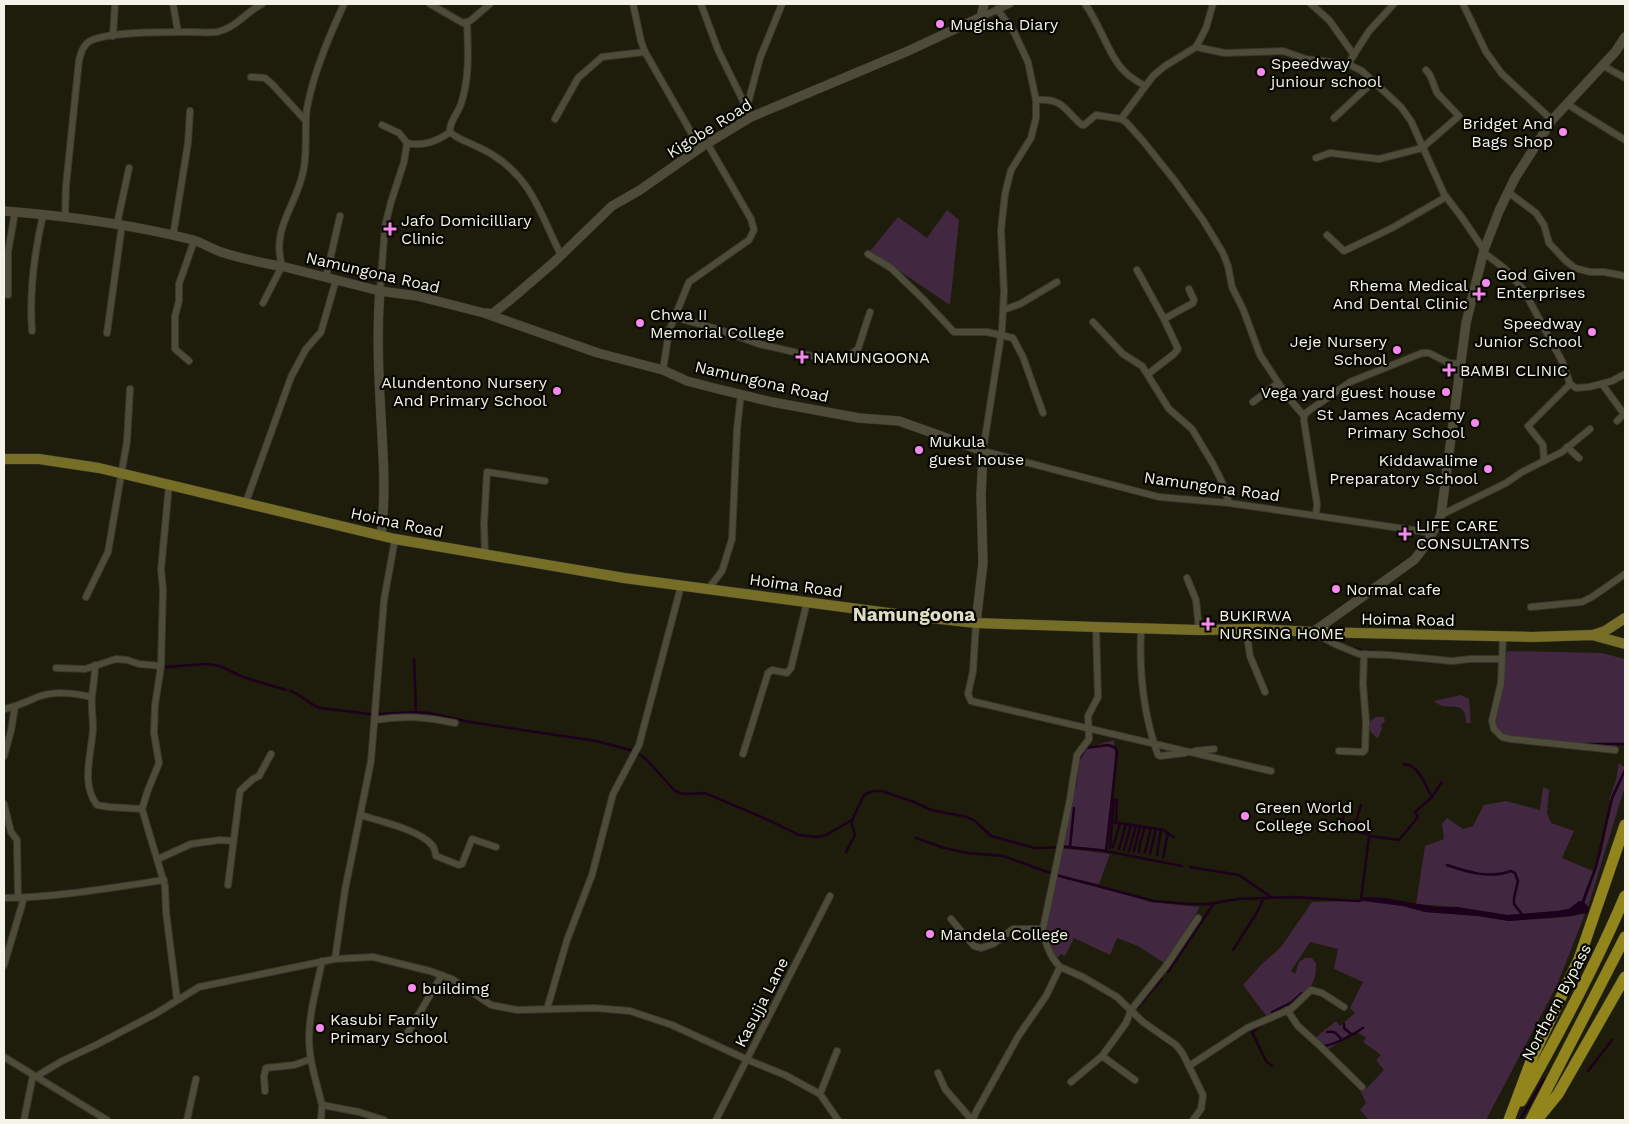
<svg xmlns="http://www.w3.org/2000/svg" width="1629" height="1124" viewBox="0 0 1629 1124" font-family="'Work Sans',sans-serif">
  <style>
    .green { fill: #422740 }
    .water { fill: #1d001c }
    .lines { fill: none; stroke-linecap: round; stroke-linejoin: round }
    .stream { stroke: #1d001c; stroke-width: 2.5 }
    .street-casing { stroke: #37362e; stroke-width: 8 }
    .secondary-casing { stroke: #37362e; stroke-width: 10 }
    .primary-casing { stroke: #37362e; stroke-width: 11 }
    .highway-casing { stroke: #37362e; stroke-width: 12 }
    .street { stroke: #4e4c39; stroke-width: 6 }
    .secondary { stroke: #4e4c39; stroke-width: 9 }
    .primary { stroke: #766e27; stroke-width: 10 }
    .highway { stroke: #91851b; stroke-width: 11 }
    .poi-dot { fill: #f589ee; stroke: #070702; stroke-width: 2 }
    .labels { text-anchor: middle; stroke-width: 4.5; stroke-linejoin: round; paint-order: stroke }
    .poi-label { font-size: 16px; fill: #f4f3e8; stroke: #070702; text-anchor: start }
    .street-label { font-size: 16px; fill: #f4f3e8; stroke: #070702 }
    .quarter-label { font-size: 19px; font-weight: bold; fill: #dfddc6; stroke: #070702 }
  </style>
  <rect width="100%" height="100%" fill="#1e1c0b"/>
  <!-- green -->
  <g class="green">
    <polygon points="947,210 959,220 950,305 870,251 898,217 927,238"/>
    <polygon points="1507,651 1602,653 1625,659 1625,744 1616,743 1615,748 1504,735 1497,730 1494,720"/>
    <path d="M1461 695 1469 699 1471 723H1466C1466 696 1446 714 1434 701Z"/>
    <path d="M1376 717H1384L1385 721 1381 725 1382 729 1378 738C1371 734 1369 730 1369 722Z"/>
    <polygon points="1114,740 1115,755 1107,850 1062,845 1075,789 1078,760 1086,748"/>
    <polygon points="1619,763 1625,768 1611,801 1609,800 1616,780"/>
    <polygon points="1625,773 1625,786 1588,907 1584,903 1601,854 1613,799"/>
    <polygon points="1543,787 1549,790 1547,813 1551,823 1574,831 1562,858 1593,871 1581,902 1569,909 1557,911 1507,915 1457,907 1416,904 1425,846 1444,839 1442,824 1447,818 1463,829 1473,826 1484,805 1506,801 1540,810"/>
    <polygon points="1062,848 1110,854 1099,884 1069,878 1151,902 1200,907 1164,963 1138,946 1117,938 1110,955 1074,938 1065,956 1061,954 1056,959 1053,954 1047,929"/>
    <path d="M1364 901 1403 906 1425 912 1478 916 1509 921 1554 918 1585 914 1557 985 1486 1120H1369L1360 1110 1366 1103 1360 1090 1367 1088 1384 1070 1376 1060 1381 1055 1363 1042 1366 1038 1357 1032 1327 1050 1315 1038 1336 1021 1340 1026 1355 1013 1350 1008 1363 982 1334 969 1338 949 1310 942 1291 971 1295 974 1299 962 1305 958H1312L1316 963C1318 994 1292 1006 1267 1017L1243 985 1261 965 1281 947 1312 902Z"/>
  </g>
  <!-- water -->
  <polygon class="water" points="1364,897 1385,898 1436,907 1457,907 1507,915 1557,911 1569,909 1579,901 1585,903 1589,908 1587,914 1582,913 1573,916 1509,921 1478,916 1425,912 1403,906 1364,901"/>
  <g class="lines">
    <!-- stream -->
    <g class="stream">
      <polyline points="1353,648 1363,651 1374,651"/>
      <polyline points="414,659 416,712"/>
      <polyline points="165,667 206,664 220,666 243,677 286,690"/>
      <path d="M290 691C301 694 308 704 320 708L370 714"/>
      <polyline points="380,714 416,712 429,713 470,722 596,741 634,751"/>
      <polyline points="1586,744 1625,744"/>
      <polyline points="638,753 647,760 675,791 683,794 705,793 766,819 799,835 817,837 826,835 852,820 864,795 873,791 882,791 914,802 931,810 967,817 975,821 991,836 1035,848 1067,847 1100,850 1182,866"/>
      <polyline points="1078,761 1086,748 1108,745 1116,748 1117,754 1106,851"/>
      <path d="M1404 764C1419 765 1425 785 1432 797"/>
      <polyline points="1075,787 1077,772"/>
      <polyline points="1112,822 1164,830 1170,835 1174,837"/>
      <polyline points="1116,823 1117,800"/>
      <polyline points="1323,823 1341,829 1368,834 1369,836"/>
      <polyline points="1341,828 1346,805"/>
      <polyline points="1353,831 1361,805"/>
      <polyline points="916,838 944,848 968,853 1003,856 1053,874"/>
      <polyline points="1070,847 1074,808"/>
      <polyline points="1113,847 1120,823"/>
      <polyline points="1110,848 1114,800 1117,800"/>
      <polyline points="1119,849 1126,824"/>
      <polyline points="1124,850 1131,825"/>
      <polyline points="1129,851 1136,826"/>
      <polyline points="1134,851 1140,826"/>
      <polyline points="846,852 855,835 851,821"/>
      <polyline points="1139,852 1140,843 1145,827"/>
      <polyline points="1145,852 1151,828"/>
      <polyline points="1150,854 1156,829"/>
      <polyline points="1157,855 1161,829"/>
      <polyline points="1163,858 1168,833"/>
      <path d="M1447 865C1467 872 1490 879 1511 871L1515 873 1518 881 1514 898V904L1524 917"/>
      <polyline points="1190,867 1239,875 1271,897"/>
      <polyline points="1056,875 1154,901 1189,904 1208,904 1238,899 1293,897 1359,901 1365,899"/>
      <polyline points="1361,900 1369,836 1399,840 1418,817 1415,812 1432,797 1442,782"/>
      <polyline points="1582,905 1596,867 1612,798 1625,770"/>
      <polyline points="1233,950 1256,914 1264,898"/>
      <polyline points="1168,972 1214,903"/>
      <polyline points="1138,1007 1162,979"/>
      <polyline points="1272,1012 1292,1002 1302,993"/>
      <polyline points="1263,1024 1252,1032 1266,1061 1272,1066"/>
      <polyline points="1344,1024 1344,1028 1351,1034"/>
      <path d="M1327 1032C1335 1031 1336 1033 1341 1039"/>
      <path d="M1324 1046C1337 1044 1352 1035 1363 1028"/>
      <polyline points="1588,1071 1612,1040"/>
      <polyline points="1520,1120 1544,1079"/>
    </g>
    <defs>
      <g id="street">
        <polyline points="173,4 178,32"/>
        <polyline points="430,4 463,23 470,21 490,4"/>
        <polyline points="633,4 641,41 645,52 700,148"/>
        <polyline points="701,4 718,50 751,117"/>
        <path d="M1085 4C1100 24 1108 55 1125 72 1131 78 1138 82 1145 86"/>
        <polyline points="1311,4 1329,20 1354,55"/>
        <polyline points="1463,4 1486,52 1502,74 1552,120"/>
        <polyline points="997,9 1014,32 1028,62 1036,100 1036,118 1031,138 1011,170 1005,194 1001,230 1004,291 1002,329 983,451 1159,497 1229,503 1433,533"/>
        <polyline points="981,17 1010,4"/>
        <path d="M467 22C468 49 470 77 461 104 458 113 449 122 450 132L455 136C467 143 481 147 493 155 533 180 541 216 561 255"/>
        <polyline points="113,36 115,4"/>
        <polyline points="1196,47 1225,53 1283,51 1306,59 1348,64 1362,71 1401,107 1411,121 1444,194 1463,219 1484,250"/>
        <polyline points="1348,64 1369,31 1393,5"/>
        <polyline points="1602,65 1625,78"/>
        <polyline points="251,77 265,78 272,84 306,121"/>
        <path d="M1036 100C1064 98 1064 110 1082 125H1084L1096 115 1121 119 1126 122 1143 141 1175 181 1203 220 1223 253 1228 266 1232 287 1243 309 1260 355 1287 396 1304 416"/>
        <polyline points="1567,104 1625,140"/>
        <polyline points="747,107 760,58 782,4"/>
        <polyline points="1334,118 1374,81"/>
        <polyline points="555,119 578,78 602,57 645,52"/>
        <polyline points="1121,119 1153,76 1165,66 1196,47 1206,28 1213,4"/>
        <path d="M407 143C422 147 438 141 450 132"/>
        <polyline points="1316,158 1330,153 1379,159 1422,148 1459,116 1437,93 1430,75 1426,70"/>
        <polyline points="1508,192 1536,213 1544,225 1549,243 1566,261 1575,268 1590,272 1604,272 1625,276"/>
        <path d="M65 217 66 186 79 60C81 53 83 45 90 41 109 31 170 32 194 32 201 32 209 33 217 32 236 28 246 12 262 4"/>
        <polyline points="117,224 129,168"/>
        <polyline points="1327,235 1344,251 1392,228 1446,197"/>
        <polyline points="173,236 188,143 190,111"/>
        <polyline points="1483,252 1504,268 1523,289 1563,363 1570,384 1576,388 1589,387 1612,381 1625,374"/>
        <polyline points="868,254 891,268 923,299 954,332 987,332 1013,338 1023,357 1043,413"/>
        <polyline points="1137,270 1164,319 1178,349 1174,354 1148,374"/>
        <polyline points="326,277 340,216"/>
        <polyline points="380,291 385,226 391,202 404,162 407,143 399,133 382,125"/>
        <polyline points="8,295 8,252 15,212"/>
        <path d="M263 303 282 266C271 228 296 207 303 172 308 154 304 128 307 108 314 71 329 37 344 4"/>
        <polyline points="1003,310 1020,304 1057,282"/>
        <polyline points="674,317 717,329 759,344 829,360 845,359 858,349 870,312"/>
        <polyline points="1164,319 1193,303 1194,300 1189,289"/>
        <polyline points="1093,322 1123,354 1142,366 1169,409 1192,429 1213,464 1222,482 1229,503"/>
        <path d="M32 331C29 290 34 254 43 215"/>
        <polyline points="107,333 122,225"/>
        <polyline points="189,361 175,349 175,316 179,301 179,284 194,241"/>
        <polyline points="663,370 669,331 689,282 749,240 754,230 751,219 707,143"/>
        <polyline points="1602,384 1624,414 1617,421"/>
        <polyline points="1253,402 1278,383"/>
        <polyline points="1567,447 1579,458"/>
        <polyline points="1544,461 1562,452 1590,429"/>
        <polyline points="246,502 291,377 306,349 321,332 336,280"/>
        <polyline points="1316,515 1317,504 1304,421 1304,416 1307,412 1350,382 1422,353 1429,353 1449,363 1460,364"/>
        <polyline points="1441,515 1506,483 1522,472 1544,461 1543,445 1528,426 1570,384"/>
        <polyline points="485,554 484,524 487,472 545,481"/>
        <polyline points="1187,578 1196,600 1199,630"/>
        <polyline points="708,589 722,571 732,539 737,429 741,394"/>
        <polyline points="86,597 108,552 127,441 130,389"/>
        <polyline points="1531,607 1582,602 1592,597 1625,574"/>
        <polyline points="976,623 973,671 968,694 971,701 1271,771"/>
        <path d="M1141 628C1139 671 1143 714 1158 755L1160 756 1185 753"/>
        <polyline points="1246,629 1250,656 1265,692"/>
        <polyline points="1316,634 1337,645 1359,654 1389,655 1452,661 1470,659 1502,659"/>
        <polyline points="1503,637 1501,683 1492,721 1494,729 1502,737 1511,739 1615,750"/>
        <path d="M95 665C95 676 93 686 92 697 91 707 93 718 93 728 92 753 80 783 97 805L109 807 142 809"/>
        <polyline points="161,666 155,705 154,733 159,763 148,790 142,809 165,886 166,912 177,999"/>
        <polyline points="56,668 85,669 116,659 127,660 139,664 161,666 163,589 161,570 169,485"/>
        <path d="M4 709C15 707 24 703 33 699 52 690 73 693 92 697"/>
        <path d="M375 720C404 715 426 717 455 723"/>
        <polyline points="1195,751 1214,749"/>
        <polyline points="1339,751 1363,752 1365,750 1366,722 1363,684 1364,654"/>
        <polyline points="743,754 768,673 772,670 787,673 791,668 807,602"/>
        <polyline points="4,756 11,731 15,706"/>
        <polyline points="4,804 11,832 17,840 18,898"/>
        <path d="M361 815C381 822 418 829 432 845 435 848 435 852 436 856L459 865 462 864 472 839 496 847"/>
        <polyline points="158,859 191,844 220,840 233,841"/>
        <polyline points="228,885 240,791 253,779 259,776 271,754"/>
        <path d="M4 898C58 897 111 888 164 880"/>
        <polyline points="951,919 974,946 981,948 993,944 1013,929 1043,929"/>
        <polyline points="335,959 345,890 371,761 384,600 395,539"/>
        <path d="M322 961C316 992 306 1021 310 1053 312 1070 318 1088 322 1105"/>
        <polyline points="4,965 24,898"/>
        <polyline points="1060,967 1083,977 1117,997 1143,1022 1176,1045 1183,1054 1203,1095 1201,1109 1193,1120"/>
        <polyline points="547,1009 567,940 592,875 613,794 639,745 681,586"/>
        <polyline points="1287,1010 1298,1026 1319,1045 1362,1087"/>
        <polyline points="404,1039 442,975"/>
        <polyline points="837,1051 820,1094 838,1120"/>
        <polyline points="1102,1056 1135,1080"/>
        <polyline points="4,1057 107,1120"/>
        <polyline points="1189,1066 1247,1028 1291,1009 1311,990 1322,993 1344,1007"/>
        <polyline points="938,1073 945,1089 972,1120"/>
        <polyline points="37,1076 62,1061 98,1044 155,1014 199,987 335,959 373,957 430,971 452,979 491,1005 517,1010 594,1008 630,1011 672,1025 748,1060 785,1075 820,1094"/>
        <polyline points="1071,1082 1102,1056 1126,1023 1131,1010 1166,966 1198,918"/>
        <polyline points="265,1091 264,1076 266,1068 294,1065 311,1059"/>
        <polyline points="24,1120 33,1075"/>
        <polyline points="187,1120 196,1079"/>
        <polyline points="321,1120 322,1105 359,1112 384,1120"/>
        <polyline points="716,1120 830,896"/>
        <path d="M973 1120 976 1112 1019 1035 1046 996 1060 967C1049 955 1046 945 1043 929L1070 799 1077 755 1089 739 1088 716 1098 697 1096 627"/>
      </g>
      <g id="secondary">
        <path d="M4 211C67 216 131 224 193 240 203 243 212 249 221 252 242 259 263 263 285 267L380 291 417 296 484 313 598 353 663 370 687 381 714 388 772 402 859 418 899 421 983 451 981 495 983 563 976 623"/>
        <path d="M380 291C377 327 378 362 380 398 382 444 387 489 381 535"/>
        <polyline points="487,313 492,314 510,300 553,263 612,206 640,190 700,148 751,117 908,51 981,17 984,4"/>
        <path d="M1313 632 1414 560C1426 547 1434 531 1441 515L1466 323 1484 250 1499 211 1515 178 1552 120 1616 51 1625 37"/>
      </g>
      <g id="primary">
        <polyline points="4,459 39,459 99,468 395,539 624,578 896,614 976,623 1096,627 1199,630 1256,629 1313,632 1532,637 1592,635 1625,644"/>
        <polyline points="1593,635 1605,631 1625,618"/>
      </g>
      <g id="highway">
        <path d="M1521 1101C1559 1034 1595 967 1625 896"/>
        <polyline points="1540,1116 1558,1094 1625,977"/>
        <polyline points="1509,1120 1533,1056 1579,959 1625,825"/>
        <polyline points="1531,1120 1625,937"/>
      </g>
    </defs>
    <!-- street casing -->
    <use href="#street" class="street-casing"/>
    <!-- secondary casing -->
    <use href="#secondary" class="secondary-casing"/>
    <!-- primary casing -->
    <use href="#primary" class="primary-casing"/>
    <!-- highway casing -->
    <use href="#highway" class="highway-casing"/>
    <!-- street -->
    <use href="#street" class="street"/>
    <!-- secondary -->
    <use href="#secondary" class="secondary"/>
    <!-- primary -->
    <use href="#primary" class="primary"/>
    <!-- highway -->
    <use href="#highway" class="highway"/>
  </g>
  <!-- markers -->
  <g class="poi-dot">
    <circle cx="940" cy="24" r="5"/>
    <circle cx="1261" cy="72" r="5"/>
    <circle cx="1563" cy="132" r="5"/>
    <path d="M387.5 221.5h5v5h5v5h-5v5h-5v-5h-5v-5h5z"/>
    <circle cx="1486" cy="283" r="5"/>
    <path d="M1476.5 286.5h5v5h5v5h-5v5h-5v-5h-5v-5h5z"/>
    <circle cx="640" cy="323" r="5"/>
    <circle cx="1592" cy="332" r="5"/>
    <circle cx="1397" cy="350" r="5"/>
    <path d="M799.5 349.5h5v5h5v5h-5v5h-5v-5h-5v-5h5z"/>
    <path d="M1446.5 362.5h5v5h5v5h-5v5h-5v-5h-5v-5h5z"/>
    <circle cx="557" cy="391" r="5"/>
    <circle cx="1446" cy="392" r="5"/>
    <circle cx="1475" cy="423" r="5"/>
    <circle cx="919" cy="450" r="5"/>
    <circle cx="1488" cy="469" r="5"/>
    <path d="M1402.5 526.5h5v5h5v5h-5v5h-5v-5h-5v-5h5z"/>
    <circle cx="1336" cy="589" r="5"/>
    <path d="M1205.5 616.5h5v5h5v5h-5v5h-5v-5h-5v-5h5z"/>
    <circle cx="1245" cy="816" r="5"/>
    <circle cx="930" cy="934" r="5"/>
    <circle cx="412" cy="988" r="5"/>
    <circle cx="320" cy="1028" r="5"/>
  </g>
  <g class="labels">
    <!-- poi labels -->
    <g class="poi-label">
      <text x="950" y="30">Mugisha Diary</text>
      <text x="1271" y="69">Speedway<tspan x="1271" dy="18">juniour school</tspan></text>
      <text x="1553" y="129" text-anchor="end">Bridget And<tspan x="1553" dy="18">Bags Shop</tspan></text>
      <text x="401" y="226">Jafo Domicilliary<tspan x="401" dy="18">Clinic</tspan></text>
      <text x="1496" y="280">God Given<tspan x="1496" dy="18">Enterprises</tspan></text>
      <text x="1468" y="291" text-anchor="end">Rhema Medical<tspan x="1468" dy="18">And Dental Clinic</tspan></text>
      <text x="650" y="320">Chwa II<tspan x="650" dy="18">Memorial College</tspan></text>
      <text x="1582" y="329" text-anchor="end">Speedway<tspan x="1582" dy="18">Junior School</tspan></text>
      <text x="1387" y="347" text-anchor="end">Jeje Nursery<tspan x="1387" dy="18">School</tspan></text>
      <text x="813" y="363">NAMUNGOONA</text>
      <text x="1460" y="376">BAMBI CLINIC</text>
      <text x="547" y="388" text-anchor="end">Alundentono Nursery<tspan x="547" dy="18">And Primary School</tspan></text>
      <text x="1436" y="398" text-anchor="end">Vega yard guest house</text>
      <text x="1465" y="420" text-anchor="end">St James Academy<tspan x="1465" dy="18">Primary School</tspan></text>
      <text x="929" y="447">Mukula<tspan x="929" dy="18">guest house</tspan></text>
      <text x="1478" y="466" text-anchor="end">Kiddawalime<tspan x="1478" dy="18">Preparatory School</tspan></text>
      <text x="1416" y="531">LIFE CARE<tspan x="1416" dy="18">CONSULTANTS</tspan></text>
      <text x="1346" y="595">Normal cafe</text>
      <text x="1219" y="621">BUKIRWA<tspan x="1219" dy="18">NURSING HOME</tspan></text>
      <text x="1255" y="813">Green World<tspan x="1255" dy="18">College School</tspan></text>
      <text x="940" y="940">Mandela College</text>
      <text x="422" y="994">buildimg</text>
      <text x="330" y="1025">Kasubi Family<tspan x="330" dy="18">Primary School</tspan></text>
    </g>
    <!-- street labels -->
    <g class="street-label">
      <text transform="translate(709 128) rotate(-32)" y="6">Kigobe Road</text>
      <text transform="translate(373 272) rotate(13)" y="6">Namungona Road</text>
      <text transform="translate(762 381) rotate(13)" y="6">Namungona Road</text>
      <text transform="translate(1212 486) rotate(8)" y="6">Namungona Road</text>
      <text transform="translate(397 522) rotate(12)" y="6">Hoima Road</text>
      <text transform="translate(796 585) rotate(8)" y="6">Hoima Road</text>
      <text transform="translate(1408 619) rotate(1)" y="6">Hoima Road</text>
      <text transform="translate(761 1002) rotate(-63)" y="6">Kasujja Lane</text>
      <text transform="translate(1556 1002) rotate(-62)" y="6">Northern Bypass</text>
    </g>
    <!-- quarter labels -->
    <g class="quarter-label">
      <text x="914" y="621">Namungoona</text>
    </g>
  </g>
  <!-- border -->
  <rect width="1629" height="1124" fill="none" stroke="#f4f3e8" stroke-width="10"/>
</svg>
